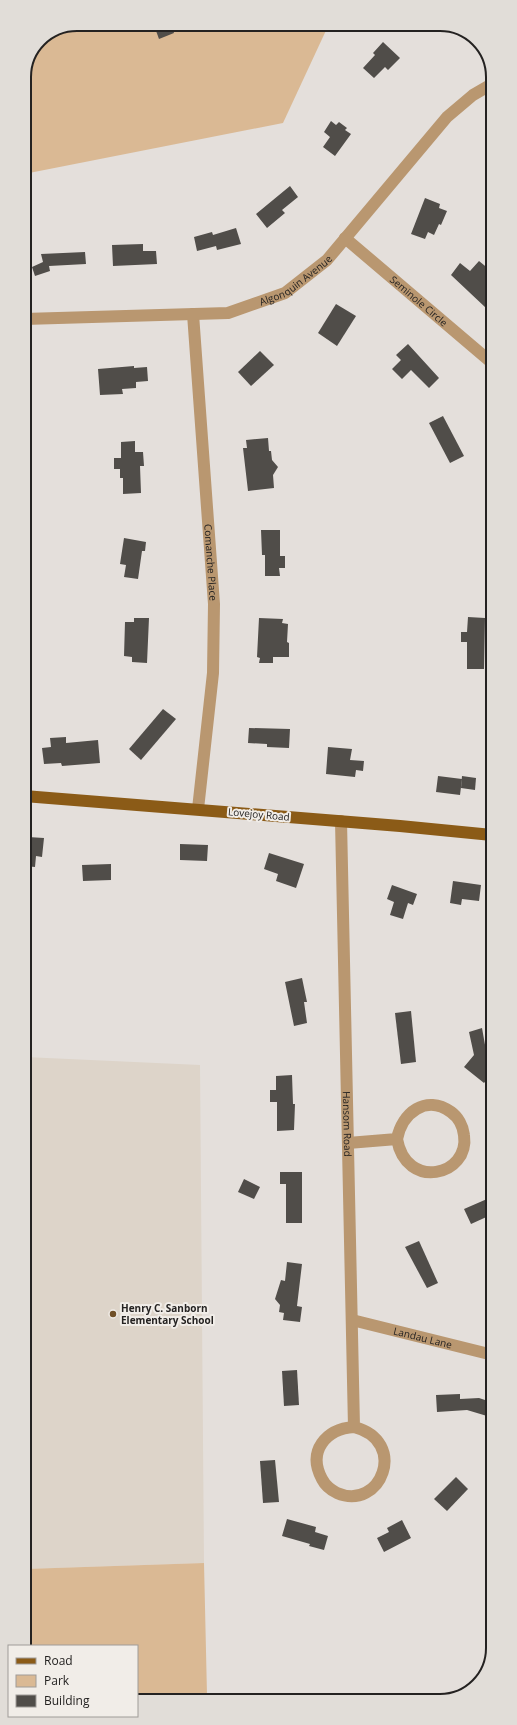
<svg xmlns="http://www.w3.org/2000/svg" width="517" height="1725" viewBox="0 0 517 1725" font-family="'Open Sans',sans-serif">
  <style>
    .built { fill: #ddd4c9 }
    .green { fill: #dab994 }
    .building { fill: #504d49 }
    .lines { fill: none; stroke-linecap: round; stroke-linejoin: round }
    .minor { stroke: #b99770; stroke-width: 12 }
    .major { stroke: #8b5b17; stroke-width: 12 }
    .poi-dot { fill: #704f26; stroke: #f1ede8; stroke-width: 1.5 }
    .labels { text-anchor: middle; stroke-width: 4; stroke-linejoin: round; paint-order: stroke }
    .street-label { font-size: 10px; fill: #242221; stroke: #f1ede8 }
    .poi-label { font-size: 10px; font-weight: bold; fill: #242221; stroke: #f1ede8; text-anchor: start }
    .rim { fill: none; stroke: #242221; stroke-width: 2 }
  </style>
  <rect width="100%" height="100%" fill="#e4dfdb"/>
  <!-- built -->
  <polygon class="built" points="25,1057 200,1065 204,1563 25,1569"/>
  <!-- green -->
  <g class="green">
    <polygon points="77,24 329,24 283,123 24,174 24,76 40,39"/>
    <polygon points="204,1563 207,1695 137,1695 137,1646 25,1646 25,1569"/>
  </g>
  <!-- building -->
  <g class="building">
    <polygon points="167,24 171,24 174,33 159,39 155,28"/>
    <polygon points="383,42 400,58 388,70 385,67 374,78 363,68 375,55 373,53"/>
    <polygon points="331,121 336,125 339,122 347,128 345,130 351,134 335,156 323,147 330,137 324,132"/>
    <polygon points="290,186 298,197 282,210 285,213 267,228 256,214"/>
    <polygon points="425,198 440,204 439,208 447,211 441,225 439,224 434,235 428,232 425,239 411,234"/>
    <polygon points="236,228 241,244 217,250 216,246 197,251 194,237 212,232 213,235"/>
    <polygon points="143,244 143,251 156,251 157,264 113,266 112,245"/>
    <polygon points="85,252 86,264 49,266 50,271 35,276 32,267 43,262 41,254"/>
    <polygon points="479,261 490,270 485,276 491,282 488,286 492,290 492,301 486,308 451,275 460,263 470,271"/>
    <polygon points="336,304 356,316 337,346 318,333"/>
    <polygon points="408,344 439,378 429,388 411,370 402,379 392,369 401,360 396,355"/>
    <polygon points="260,351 274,365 251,386 238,372"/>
    <polygon points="134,366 134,368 147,367 148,381 136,382 136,388 122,389 123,394 100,395 98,369"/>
    <polygon points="443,416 464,456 450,463 429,423"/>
    <polygon points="268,438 269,451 271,451 272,460 278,467 273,475 274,488 248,491 243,448 247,448 246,440"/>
    <polygon points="135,441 135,452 143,452 144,466 140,466 141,493 123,494 123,478 120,478 120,469 114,469 114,458 121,458 121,442"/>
    <polygon points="261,530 280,530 280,556 285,556 285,568 279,568 280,576 265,576 265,555 262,555"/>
    <polygon points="124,538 146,542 145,551 142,551 138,579 124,577 126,565 120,564"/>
    <polygon points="468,617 485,618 484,669 467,669 467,642 461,642 461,632 467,632"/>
    <polygon points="134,618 149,618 147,663 132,662 132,657 124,656 125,622 134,622"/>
    <polygon points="259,618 283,619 282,623 288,624 287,642 289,643 289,657 273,657 273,663 259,663 260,658 257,657"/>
    <polygon points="163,709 176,719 141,760 129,749"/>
    <polygon points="249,728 290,729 289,748 267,747 267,744 248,743"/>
    <polygon points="66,737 66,743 98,740 100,763 62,766 61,763 44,764 42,748 51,747 50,738"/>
    <polygon points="328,747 352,749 350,760 364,761 363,771 356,770 355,777 326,774"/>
    <polygon points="438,776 462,779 460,795 436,792"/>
    <polygon points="462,776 476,778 475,790 461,788"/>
    <polygon points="28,837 44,838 42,857 36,856 35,867 25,866 25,839 27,840"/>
    <polygon points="180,844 208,845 207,861 180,860"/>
    <polygon points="269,853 304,864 296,888 276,881 278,874 264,869"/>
    <polygon points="111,864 111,880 83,881 82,865"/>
    <polygon points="453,881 481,885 479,901 462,899 461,905 450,903"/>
    <polygon points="392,885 417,894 413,905 408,903 403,919 390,915 394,902 387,899"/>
    <polygon points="302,978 307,1002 304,1002 307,1023 294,1026 285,982"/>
    <polygon points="411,1011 416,1062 401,1064 395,1013"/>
    <polygon points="482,1028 487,1056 492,1059 488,1065 493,1069 493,1072 484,1083 464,1067 474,1055 469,1032"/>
    <polygon points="292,1075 293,1104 295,1104 294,1130 277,1131 277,1102 270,1102 270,1090 276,1090 276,1076"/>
    <polygon points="280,1172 302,1172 302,1223 286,1223 286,1184 280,1184"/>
    <polygon points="244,1179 260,1187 254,1199 238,1192"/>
    <polygon points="487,1199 489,1204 493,1202 493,1214 471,1224 464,1209"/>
    <polygon points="419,1241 438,1283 427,1288 405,1247"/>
    <polygon points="287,1262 302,1264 297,1306 302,1307 300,1322 283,1320 284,1313 279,1312 280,1305 275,1299 281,1280 285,1281"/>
    <polygon points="297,1370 299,1405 284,1406 282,1371"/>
    <polygon points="460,1394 460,1399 479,1398 491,1402 487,1416 467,1410 437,1412 436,1395"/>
    <polygon points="275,1460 279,1502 263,1503 260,1461"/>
    <polygon points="456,1477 468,1489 447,1511 434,1499"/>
    <polygon points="287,1519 316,1527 315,1532 328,1536 324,1550 309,1546 310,1544 282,1536"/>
    <polygon points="402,1520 411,1538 384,1552 377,1538 389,1532 387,1528"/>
  </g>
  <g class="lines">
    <!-- minor -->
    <g class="minor">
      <path id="s1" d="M345 238 492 363"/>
      <path id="s2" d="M193 314 214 604 213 673 198 809"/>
      <path id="s3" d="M24 319 228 313 285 293 327 260 447 117 473 95 492 84"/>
      <path id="s4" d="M341 821 354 1427C326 1429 307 1451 322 1479 325 1485 331 1490 337 1493 381 1512 409 1441 354 1427"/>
      <path d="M348 1143 397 1139C406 1191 470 1176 464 1135 463 1126 458 1117 451 1112 426 1094 402 1113 397 1139"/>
      <path id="s5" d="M352 1320 493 1355"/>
    </g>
    <!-- major -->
    <polyline class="major" points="24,796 400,826 492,835"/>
  </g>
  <!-- markers -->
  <circle class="poi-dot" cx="113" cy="1314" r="4"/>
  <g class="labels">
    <!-- street labels -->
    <g class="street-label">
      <text dy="4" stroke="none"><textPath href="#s3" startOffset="280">Algonquin Avenue</textPath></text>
      <text dy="4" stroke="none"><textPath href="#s1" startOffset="97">Seminole Circle</textPath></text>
      <text dy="4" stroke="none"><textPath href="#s2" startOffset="249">Comanche Place</textPath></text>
      <text transform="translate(259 814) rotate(5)" y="4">Lovejoy Road</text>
      <text dy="4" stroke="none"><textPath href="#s4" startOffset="303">Hansom Road</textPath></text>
      <text dy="4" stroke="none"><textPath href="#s5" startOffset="73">Landau Lane</textPath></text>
    </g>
    <!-- poi labels -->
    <g class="poi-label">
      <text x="121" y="1312">Henry C. Sanborn<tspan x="121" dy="12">Elementary School</tspan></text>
    </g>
  </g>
  <!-- crop -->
  <path d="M0 0H517V1725H0ZM77 31H440A46 46 0 0 1 486 77V1648A46 46 0 0 1 440 1694H77A46 46 0 0 1 31 1648V77A46 46 0 0 1 77 31Z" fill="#e1ddd8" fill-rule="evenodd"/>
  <path class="rim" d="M77 31H440A46 46 0 0 1 486 77V1648A46 46 0 0 1 440 1694H77A46 46 0 0 1 31 1648V77A46 46 0 0 1 77 31Z"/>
  <!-- legend -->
  <rect x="8" y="1645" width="130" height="72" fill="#f1ede8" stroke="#9f9c98"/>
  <rect x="16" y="1658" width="20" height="6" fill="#8b5b17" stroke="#9f9c98"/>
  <text x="44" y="1665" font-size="12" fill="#242221">Road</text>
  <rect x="16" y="1675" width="20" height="12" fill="#dab994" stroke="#9f9c98"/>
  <text x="44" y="1685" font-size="12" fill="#242221">Park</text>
  <rect x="16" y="1695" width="20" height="12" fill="#504d49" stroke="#9f9c98"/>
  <text x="44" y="1705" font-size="12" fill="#242221">Building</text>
</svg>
